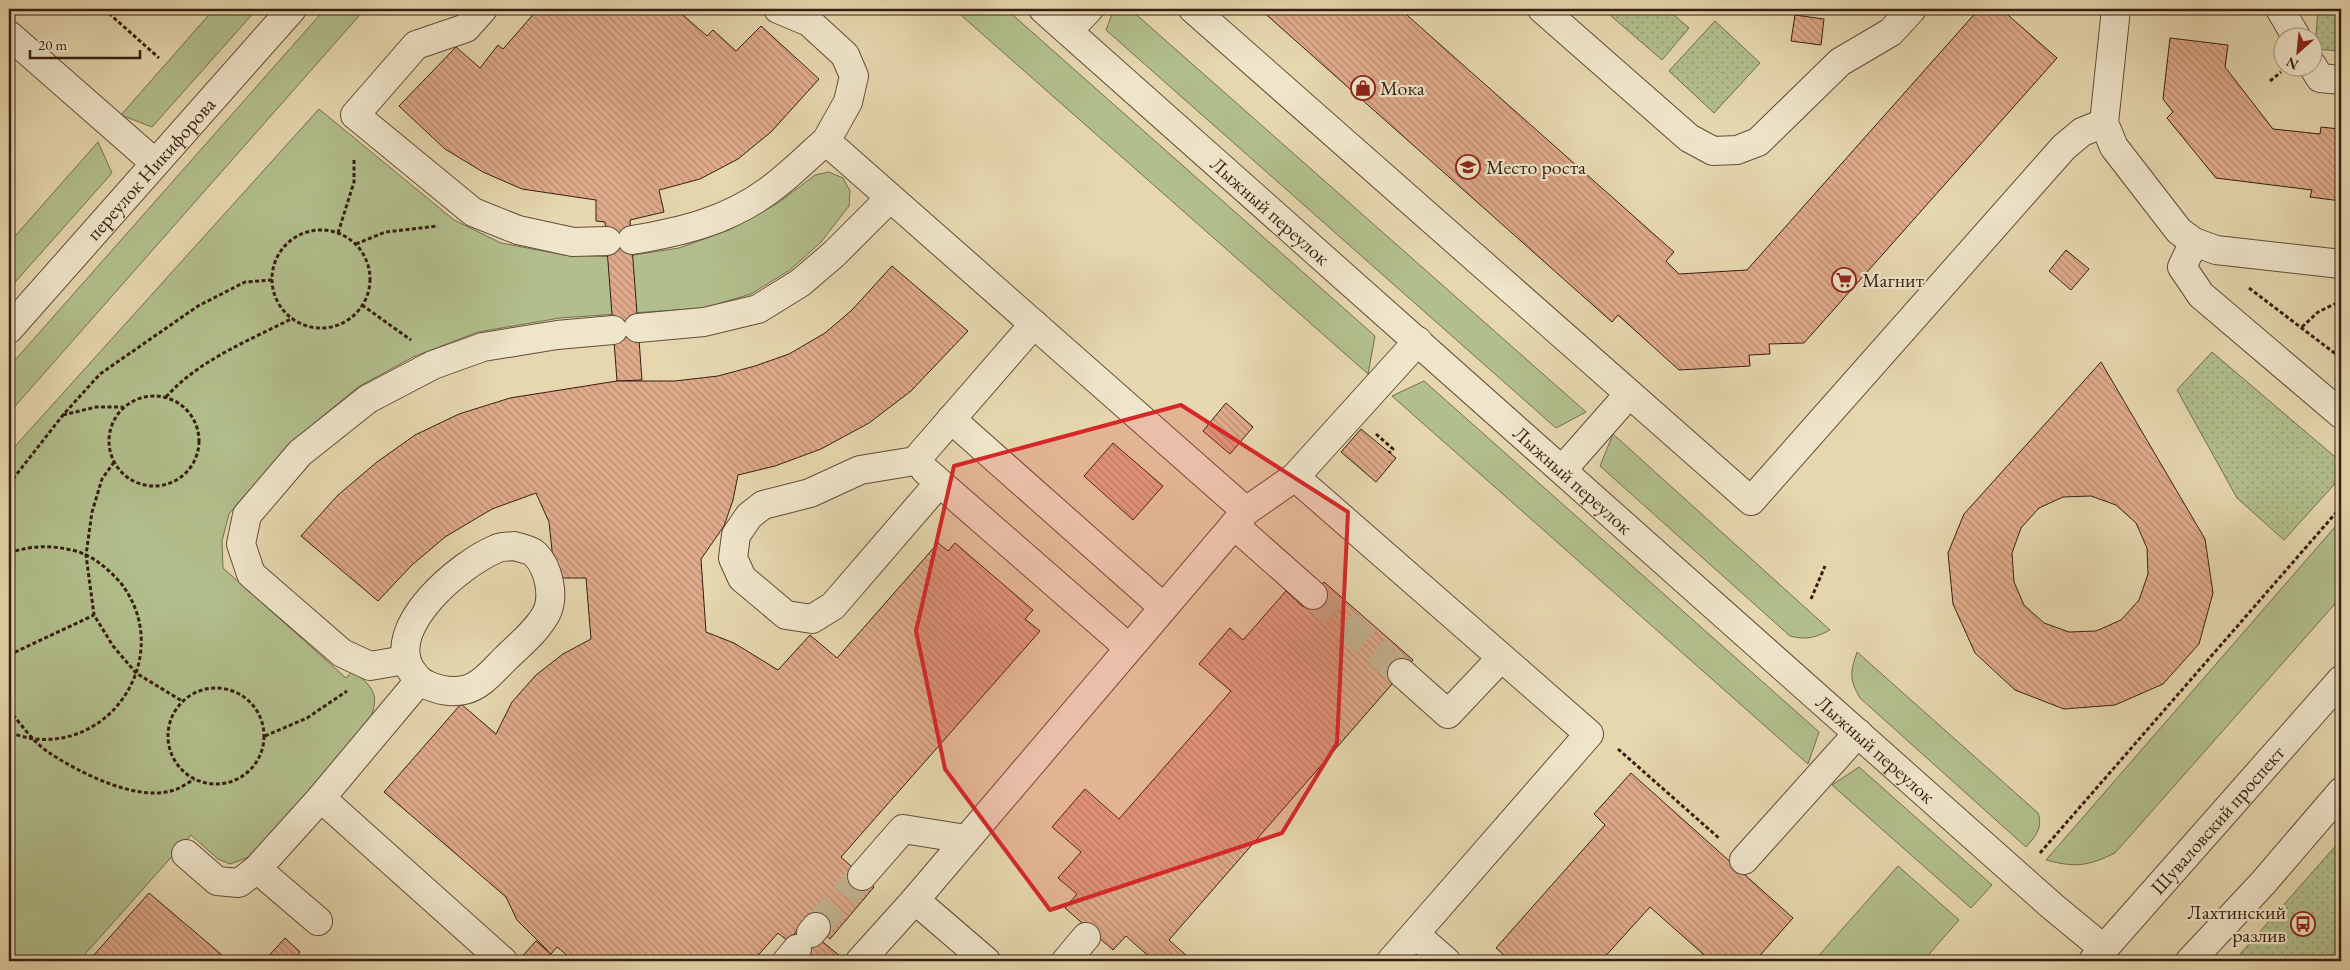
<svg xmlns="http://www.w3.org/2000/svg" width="2350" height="970" viewBox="0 0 2350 970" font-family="'EB Garamond',serif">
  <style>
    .green { fill: #b2bf8c; stroke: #746e4f }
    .park { fill: url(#park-dots); stroke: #746e4f }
    .building { fill: url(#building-back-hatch); stroke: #371e12; fill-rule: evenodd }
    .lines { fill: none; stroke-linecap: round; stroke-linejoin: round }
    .minor-tunnel { stroke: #c3b28f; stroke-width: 28; stroke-dasharray: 28 14; stroke-linecap: butt }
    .minor-casing { stroke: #634c39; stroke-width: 30 }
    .path { stroke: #371e12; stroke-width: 3; stroke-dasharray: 4 2.5; stroke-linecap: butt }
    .minor { stroke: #efe5ca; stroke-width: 28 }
    .marked { fill: #d62828; fill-opacity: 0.2; stroke: #d62828; stroke-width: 4; stroke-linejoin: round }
    .labels { text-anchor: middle; stroke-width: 4.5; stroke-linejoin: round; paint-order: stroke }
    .poi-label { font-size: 20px; fill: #371e12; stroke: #efe5ca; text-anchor: start }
    .street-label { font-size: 20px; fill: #371e12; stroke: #efe5ca }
  </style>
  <defs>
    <pattern id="park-dots" width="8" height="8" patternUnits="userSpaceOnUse" patternTransform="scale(1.25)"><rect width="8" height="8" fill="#b2bf8c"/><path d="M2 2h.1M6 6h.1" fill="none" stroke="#929b71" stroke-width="1.8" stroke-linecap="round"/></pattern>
    <pattern id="building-back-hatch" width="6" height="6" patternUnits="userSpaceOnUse" patternTransform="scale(1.25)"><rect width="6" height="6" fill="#e0ab8b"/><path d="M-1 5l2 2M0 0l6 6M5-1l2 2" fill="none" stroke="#b68b70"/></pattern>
  </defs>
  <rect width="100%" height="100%" fill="#e6d7ae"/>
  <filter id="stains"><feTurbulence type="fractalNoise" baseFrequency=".004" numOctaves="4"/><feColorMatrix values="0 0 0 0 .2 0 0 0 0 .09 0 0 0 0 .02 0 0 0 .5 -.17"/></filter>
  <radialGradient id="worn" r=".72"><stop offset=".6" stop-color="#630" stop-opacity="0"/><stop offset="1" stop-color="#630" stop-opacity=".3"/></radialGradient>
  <!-- green -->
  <g class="green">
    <polygon points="214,9 257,9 152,127 121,115"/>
    <polygon points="325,9 365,9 9,413 9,367"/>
    <polygon points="954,9 1006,9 1375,336 1368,374"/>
    <polygon points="1114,9 1130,9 1586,412 1556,428 1106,30"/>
    <path d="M319 109 454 220 501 243 564 255 621 257 679 248 729 230 778 203 815 175 829 172 843 178 850 191 849 206 821 242 790 270 751 294 704 308 560 318 478 332 413 357 358 387 289 444 229 514 222 541 223 568 346 678 353 670C375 690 380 694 369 723L252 856 230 864 218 859 191 835 79 961H9V453Z"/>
    <polygon points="98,142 112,173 9,289 9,243"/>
    <polygon points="1424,381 1819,732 1808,764 1392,396"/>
    <path d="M1613 434 1830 630C1815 638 1806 640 1790 636L1600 466Z"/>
    <path d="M2341 520V597L2115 853C2088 866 2076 868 2046 860Z"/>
    <path d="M1857 652 2038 813C2043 827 2036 836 2026 847L1860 698C1849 679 1850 673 1857 652Z"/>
    <polygon points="1859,767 1992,885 1971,908 1832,785"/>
    <polygon points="1898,866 1959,920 1923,961 1814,961"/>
  </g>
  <!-- park -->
  <g class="park">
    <polygon points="1603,9 1667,9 1689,28 1662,60"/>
    <polygon points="2318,9 2341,9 2341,51 2315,49"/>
    <polygon points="1715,21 1760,63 1714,113 1669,71"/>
    <polygon points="2212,352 2341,462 2341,477 2284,540 2237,498 2177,390"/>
    <polygon points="2341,840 2341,961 2234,961 2340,841"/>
  </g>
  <!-- building -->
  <g class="building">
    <polygon points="538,9 676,9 707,36 713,30 736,51 761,26 819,79 771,132 738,159 700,179 659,190 664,212 630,220 642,380 617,381 605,222 596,221 596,200 522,189 483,172 445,149 399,106 456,47 480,68 498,45 503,49"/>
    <polygon points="1260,9 1400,9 1674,252 1666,261 1679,274 1747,270 1979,9 2001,9 2057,58 1804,343 1769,344 1770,354 1749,355 1750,366 1679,370 1618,315 1612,322"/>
    <polygon points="1795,15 1824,19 1821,45 1791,41"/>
    <polygon points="2170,38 2228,45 2225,67 2273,129 2320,134 2321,127 2339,129 2341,122 2341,201 2310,197 2312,190 2216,178 2167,118 2173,112 2163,99"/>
    <polygon points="2066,250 2089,269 2071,290 2049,271"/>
    <polygon points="892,266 968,331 911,391 869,423 821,449 775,466 738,475 733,500 724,526 701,559 706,632 734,643 778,670 810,635 837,658 938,543 948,551 955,543 1033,610 1025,619 1040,631 841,857 874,887 830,939 808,920 788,941 778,933 753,961 574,961 557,947 551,954 517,920 506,897 384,792 461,704 496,734 512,702 536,675 563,654 591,639 586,578 564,578 554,569 549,522 536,493 492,509 445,537 412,565 378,601 301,536 338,495 377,462 415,435 459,414 510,398 617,381 675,381 718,376 755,366 789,354 825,333 852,310"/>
    <path d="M2101 362 2205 539 2213 593 2199 644 2163 684 2115 705 2064 709 2015 690 1975 653 1953 604 1948 553 1964 514ZM2091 496 2116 505 2136 523 2147 548 2148 574 2139 600 2121 620 2096 631 2069 632 2044 623 2024 605 2014 582 2012 553 2021 528 2039 508 2063 497Z"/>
    <polygon points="1226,403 1253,427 1230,454 1203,431"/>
    <polygon points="1361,429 1396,458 1376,482 1341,452"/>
    <polygon points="1113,443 1163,486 1133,520 1084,476"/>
    <polygon points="1324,582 1413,660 1169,940 1188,957 1184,961 1154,961 1126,936 1113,950 1065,908 1077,894 1058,878 1081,852 1052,827 1085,789 1119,819 1231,691 1199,664 1230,628 1243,640 1286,591 1303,607"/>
    <polygon points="1631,773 1793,918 1755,961 1743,961 1737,956 1732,961 1711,961 1650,907 1601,961 1511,961 1496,948 1605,825 1594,814"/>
    <polygon points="149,893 229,961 99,961 93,956"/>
    <polygon points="802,925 846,961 811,961 788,941"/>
    <polygon points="285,938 300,952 294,959 297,961 264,961"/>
    <polygon points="536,941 551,954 545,961 518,961"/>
  </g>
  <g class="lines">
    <!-- minor-tunnel -->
    <g class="minor-tunnel">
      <polyline points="1313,595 1402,673"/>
      <polyline points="816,927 862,876"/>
    </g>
    <defs>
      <g id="minor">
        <polyline points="483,9 466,28 416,45 355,115 473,212 518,230 573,242 607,241"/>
        <polyline points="778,9 809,22 845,55 854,76 848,102 826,141 1246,511"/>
        <path id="s1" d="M1043 9 2052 906 2104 949"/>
        <polyline points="1193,9 1751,501 2064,147 2082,132 2104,123"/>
        <polyline points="1542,9 1689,138 1713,151 1737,150 1758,142 1840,62 1891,32 1912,9"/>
        <polyline points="2116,9 2104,123 2114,147 2179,231 2194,242 2216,250 2341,264"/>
        <polyline points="2280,9 2297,38"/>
        <polyline points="1068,31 1089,9"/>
        <polyline points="9,35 155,163"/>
        <polyline points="2312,65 2320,78 2341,80"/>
        <path d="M632 240C681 232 727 221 768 191 789 176 807 157 826 141"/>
        <polyline points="2194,242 2182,267 2201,295 2341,414"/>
        <polyline points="638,328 704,322 758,309 800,283 834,254 890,198"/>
        <path id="s2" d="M9 329 292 9"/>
        <polyline points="951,419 1163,607"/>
        <polyline points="1563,469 1629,394"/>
        <polyline points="925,470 1129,648"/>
        <polyline points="1295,477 1589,734 1391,961"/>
        <polyline points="939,483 833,606 812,619 786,615 742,578 733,558 736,535 749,516 763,505 810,493 860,470 915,461 1034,324"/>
        <polyline points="1234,525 1313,595"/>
        <path d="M514 546C520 548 531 550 535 554 549 568 555 597 546 614 536 632 519 645 505 659 494 670 480 687 464 690 450 693 439 690 427 685 419 681 416 677 411 670 384 627 460 564 496 549 501 546 508 547 514 546Z"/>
        <polyline points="405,660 370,666 342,653 251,574 241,544 247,515 300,453 368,399 433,365 483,347 557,335 613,330"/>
        <polyline points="1402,673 1448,714 1501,658"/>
        <polyline points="321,798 419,681"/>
        <polyline points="186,854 217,881 239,883 257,869 321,798 503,961"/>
        <polyline points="1744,860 1858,733"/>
        <polyline points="257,869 318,921"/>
        <polyline points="862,876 903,829 966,839"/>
        <polyline points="915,900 986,961"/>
        <polyline points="811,933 816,927"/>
        <polyline points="1415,934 1446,961"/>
        <polyline points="787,961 797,949"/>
        <polyline points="860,961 915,900 1246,511 1295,477 1418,341"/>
        <polyline points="1066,961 1086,937"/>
        <path id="s3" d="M2093 961 2341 680"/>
        <polyline points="2190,961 2263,883 2341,792"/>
      </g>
    </defs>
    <!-- minor casing -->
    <use href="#minor" class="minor-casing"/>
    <!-- path -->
    <g class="path">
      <polyline points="104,9 159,58"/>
      <polyline points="2270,81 2281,72"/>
      <circle cx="321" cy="279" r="49"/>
      <polyline points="338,233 354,182 354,158"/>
      <polyline points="356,244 385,232 438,226"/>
      <polyline points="2249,288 2341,358"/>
      <polyline points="362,305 411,340"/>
      <polyline points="2302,327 2318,312 2341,301"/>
      <circle cx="154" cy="441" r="45"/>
      <path d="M166 397C199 360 248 341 293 318"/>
      <polyline points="63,415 96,407 123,407"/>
      <polyline points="1376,434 1393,449 1389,453"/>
      <polyline points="114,462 102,479 92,512 86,555 94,615 113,646 136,673 182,701"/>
      <polyline points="9,484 63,415 100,374 198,306 245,282 272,280"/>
      <path d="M9 553C32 545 52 545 76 551 93 556 107 568 119 581 174 647 120 747 35 739 26 738 17 735 9 732"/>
      <polyline points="1811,599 1825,566"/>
      <polyline points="9,655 94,615"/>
      <circle cx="216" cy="736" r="48"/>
      <path d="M9 710C21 724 32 741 48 752 78 772 138 803 174 790 181 788 188 783 194 779"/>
      <polyline points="265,736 307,718 347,691"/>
      <polyline points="1618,749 1720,839"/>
      <polyline points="2040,853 2341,507"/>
    </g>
    <!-- minor -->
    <use href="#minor" class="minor"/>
  </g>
  <!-- marked area -->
  <path class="marked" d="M1181 405 1348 512 1337 743 1282 833 1050 910 945 769 916 631 954 466Z"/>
  <!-- icons -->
  <defs>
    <symbol id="shop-ring" viewBox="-11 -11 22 22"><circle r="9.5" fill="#efe5ca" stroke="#8f2418" stroke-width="1.5"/><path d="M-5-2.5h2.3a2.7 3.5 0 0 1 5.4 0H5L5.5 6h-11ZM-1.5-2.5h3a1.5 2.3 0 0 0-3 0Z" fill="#8f2418"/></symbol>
    <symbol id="school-ring" viewBox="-11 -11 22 22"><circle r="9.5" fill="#efe5ca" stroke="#8f2418" stroke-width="1.5"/><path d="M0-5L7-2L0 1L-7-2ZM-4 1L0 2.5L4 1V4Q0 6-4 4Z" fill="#8f2418"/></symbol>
    <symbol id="supermarket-ring" viewBox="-11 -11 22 22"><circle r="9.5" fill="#efe5ca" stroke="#8f2418" stroke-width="1.5"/><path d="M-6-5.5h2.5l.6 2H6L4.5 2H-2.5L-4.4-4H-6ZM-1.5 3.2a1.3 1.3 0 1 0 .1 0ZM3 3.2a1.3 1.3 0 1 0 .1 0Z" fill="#8f2418"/></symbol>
    <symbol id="bus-ring" viewBox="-11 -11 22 22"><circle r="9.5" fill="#efe5ca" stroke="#8f2418" stroke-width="1.5"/><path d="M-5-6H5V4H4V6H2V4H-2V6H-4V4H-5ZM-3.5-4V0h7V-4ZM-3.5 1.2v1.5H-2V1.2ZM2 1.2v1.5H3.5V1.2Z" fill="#8f2418"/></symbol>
  </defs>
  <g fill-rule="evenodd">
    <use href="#shop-ring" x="1349" y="74" width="28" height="28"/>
    <use href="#school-ring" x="1454" y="153" width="28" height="28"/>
    <use href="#supermarket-ring" x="1830" y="266" width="28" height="28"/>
    <use href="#bus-ring" x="2289" y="910" width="28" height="28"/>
  </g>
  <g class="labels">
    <!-- poi labels -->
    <g class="poi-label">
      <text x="1380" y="95">Мока</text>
      <text x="1486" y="174">Место роста</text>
      <text x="1862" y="287">Магнит</text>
      <text x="2286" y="919" text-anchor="end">Лахтинский<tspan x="2286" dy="23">разлив</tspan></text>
    </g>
    <!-- street labels -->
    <g class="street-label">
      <text dy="7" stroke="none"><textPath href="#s2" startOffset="214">переулок Никифорова</textPath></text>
      <text dy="7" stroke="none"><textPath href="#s1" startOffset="304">Лыжный переулок</textPath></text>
      <text dy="7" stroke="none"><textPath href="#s1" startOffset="709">Лыжный переулок</textPath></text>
      <text dy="7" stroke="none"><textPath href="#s1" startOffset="1114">Лыжный переулок</textPath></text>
      <text dy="7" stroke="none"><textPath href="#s3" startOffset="188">Шуваловский проспект</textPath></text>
    </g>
  </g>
  <!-- margin -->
  <rect width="2350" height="970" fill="none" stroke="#e6d7ae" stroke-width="30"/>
  <rect x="10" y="10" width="2330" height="950" fill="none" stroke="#371e12" stroke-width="2.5"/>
  <rect x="15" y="15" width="2320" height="940" fill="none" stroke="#371e12"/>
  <!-- north arrow -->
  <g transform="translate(2298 52) rotate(207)"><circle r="24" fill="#efe5ca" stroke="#a59580"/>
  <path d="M0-4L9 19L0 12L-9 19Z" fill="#8f2418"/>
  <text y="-8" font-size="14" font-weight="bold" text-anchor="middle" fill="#371e12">N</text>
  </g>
  <!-- scale -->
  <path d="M30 50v8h110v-8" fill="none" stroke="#371e12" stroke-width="2.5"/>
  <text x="38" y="50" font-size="15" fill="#371e12" stroke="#efe5ca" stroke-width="4" paint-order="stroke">20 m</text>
  <rect width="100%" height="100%" filter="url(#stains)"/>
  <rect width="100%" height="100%" fill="url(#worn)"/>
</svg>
